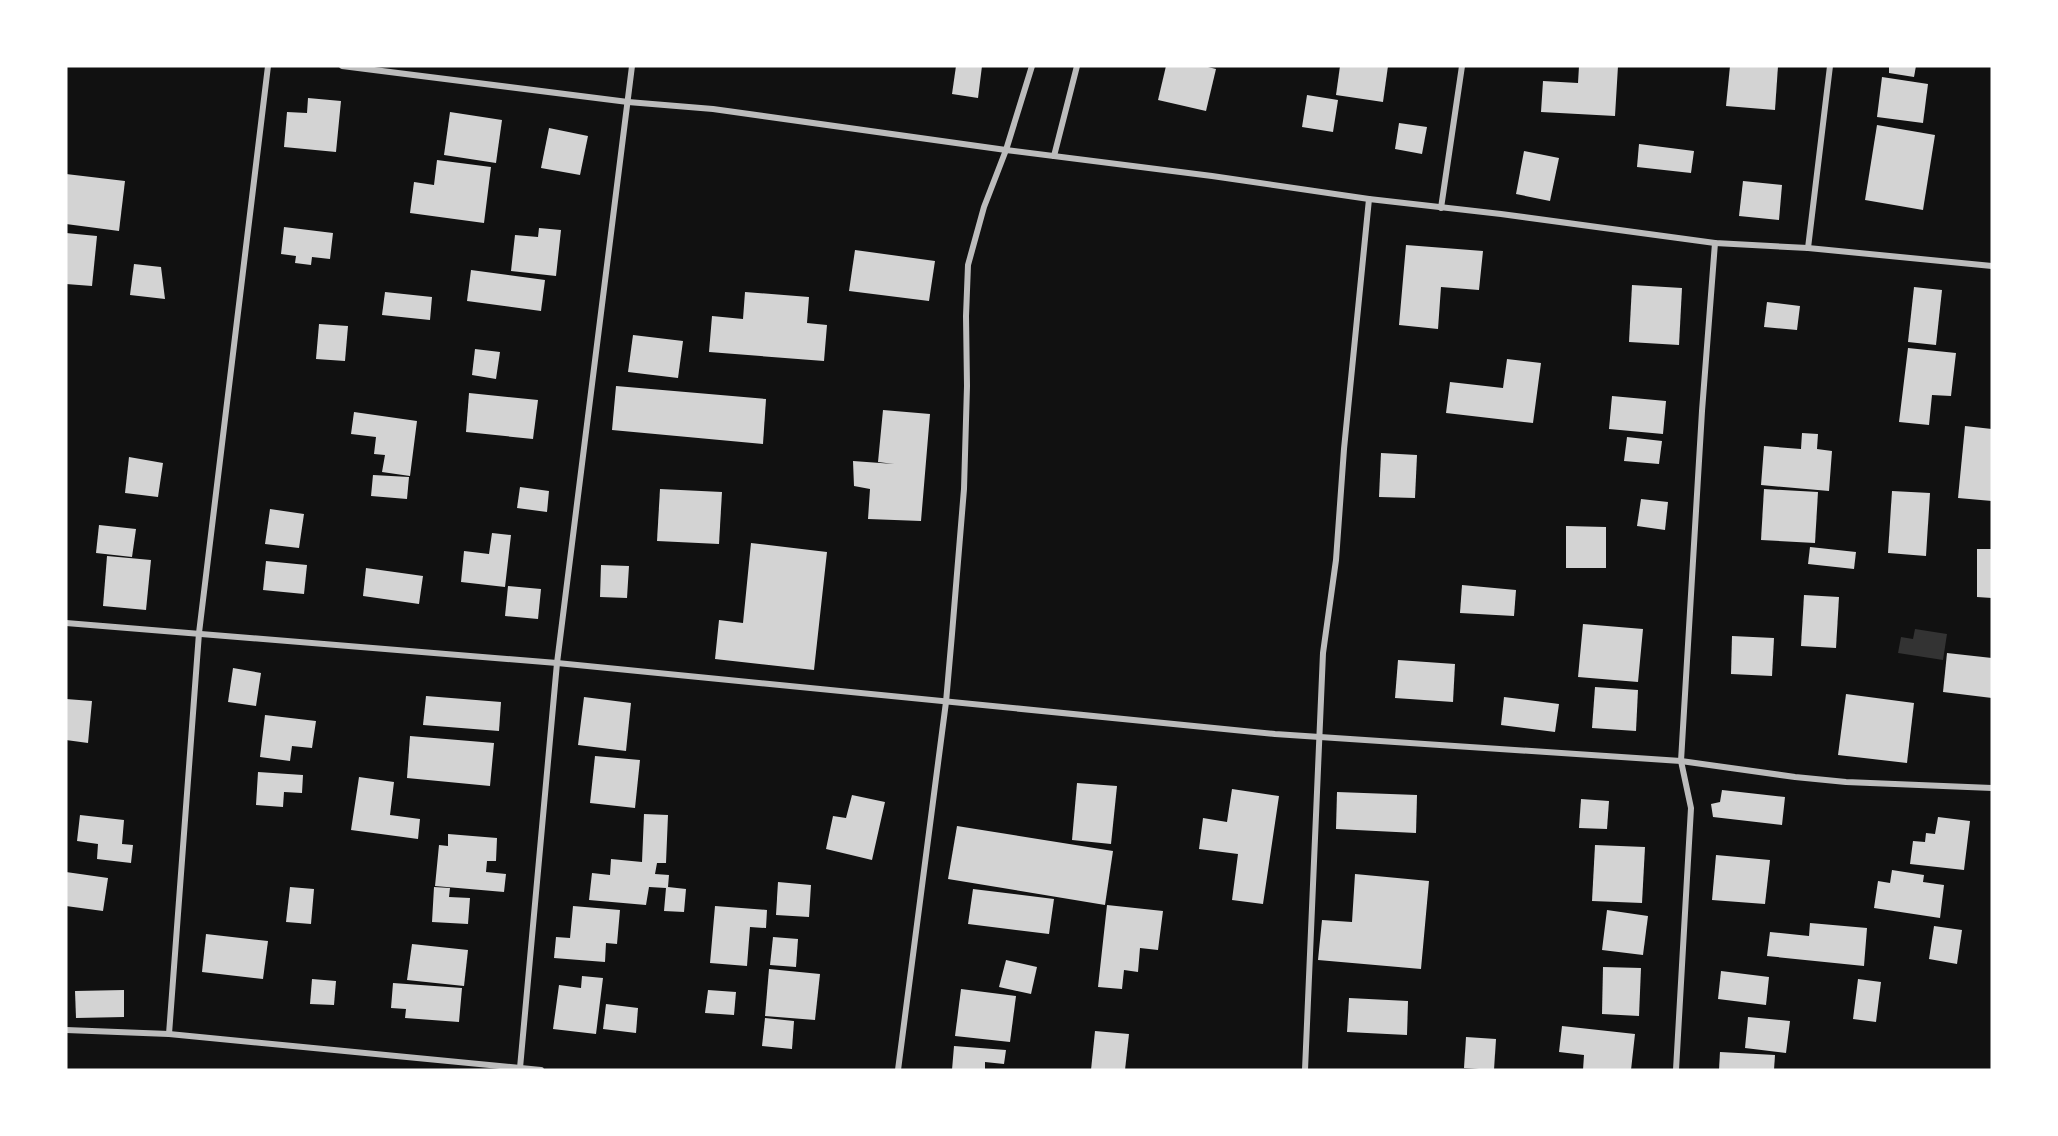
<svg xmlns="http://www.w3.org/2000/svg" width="2058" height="1136" viewBox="0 0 2058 1136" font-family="Rubik,sans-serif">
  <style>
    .water { fill: #333 }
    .building { fill: #d3d3d3 }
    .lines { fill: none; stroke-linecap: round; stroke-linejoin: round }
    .minor { stroke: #bcbcbc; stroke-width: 6 }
  </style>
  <rect width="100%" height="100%" fill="#111"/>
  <!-- water -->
  <polygon class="water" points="1915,629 1947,634 1943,660 1898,653 1901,637 1913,639"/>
  <!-- building -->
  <g class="building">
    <polygon points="956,66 982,66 978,98 952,94"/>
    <polygon points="1166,66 1204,66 1216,69 1206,111 1158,100"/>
    <polygon points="1340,66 1388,66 1383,102 1336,95"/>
    <polygon points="1579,66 1618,66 1615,116 1541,112 1543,81 1578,83"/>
    <polygon points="1730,66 1778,66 1775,110 1726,106"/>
    <polygon points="1889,66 1916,66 1914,77 1889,73"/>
    <polygon points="1882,77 1928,84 1923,123 1877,117"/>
    <polygon points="1307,95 1338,100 1333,132 1302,127"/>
    <polygon points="308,98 341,101 336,152 284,147 287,112 307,113"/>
    <polygon points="450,112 502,120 496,163 444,155"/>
    <polygon points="1399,123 1427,127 1422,154 1395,149"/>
    <polygon points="1877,125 1935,135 1923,210 1865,200"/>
    <polygon points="549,128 588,136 580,175 541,168"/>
    <polygon points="1639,144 1694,151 1691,173 1637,167"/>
    <polygon points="1524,151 1559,158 1550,201 1516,194"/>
    <polygon points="437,160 491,167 484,223 410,213 414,182 434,185"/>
    <polygon points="66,174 125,181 119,231 66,224"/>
    <polygon points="1743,181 1782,185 1779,220 1739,216"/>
    <polygon points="284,227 333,233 330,259 312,257 311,265 295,263 296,256 281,254"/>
    <polygon points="539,228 561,230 556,276 511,271 515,235 538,237"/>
    <polygon points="66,233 97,236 92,286 66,284"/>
    <polygon points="1406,245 1483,251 1479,290 1441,287 1438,329 1399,325"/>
    <polygon points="855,250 935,261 929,301 849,291"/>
    <polygon points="134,264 161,267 165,299 130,295"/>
    <polygon points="471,270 545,280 541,311 467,301"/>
    <polygon points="1632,285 1682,288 1679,345 1629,342"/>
    <polygon points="1914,287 1942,290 1936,345 1908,342"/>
    <polygon points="385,292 432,297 430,320 382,315"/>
    <polygon points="745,292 809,297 807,323 827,325 824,361 709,352 712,316 743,319"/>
    <polygon points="1767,302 1800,306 1797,330 1764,327"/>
    <polygon points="319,324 348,326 345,361 316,359"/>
    <polygon points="633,335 683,341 678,378 628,372"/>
    <polygon points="1908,348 1956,353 1951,396 1932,395 1929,425 1899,422"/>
    <polygon points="475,349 500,352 496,379 472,375"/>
    <polygon points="1507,359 1541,363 1533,423 1446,413 1450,382 1503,388"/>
    <polygon points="616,386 766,399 763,444 612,430"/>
    <polygon points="469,393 538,400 533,439 466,432"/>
    <polygon points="1612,396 1666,401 1663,434 1609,429"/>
    <polygon points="883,410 930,414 921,521 868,519 870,489 854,486 853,461 894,464 878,462"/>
    <polygon points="354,412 417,421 410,476 382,472 385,455 374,454 376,437 351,434"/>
    <polygon points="1965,426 1992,429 1992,501 1958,498"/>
    <polygon points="1802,433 1818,434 1817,449 1832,451 1829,491 1761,485 1764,446 1801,449"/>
    <polygon points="1627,437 1662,441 1659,464 1624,461"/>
    <polygon points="1381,453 1417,455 1415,498 1379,497"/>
    <polygon points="129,457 163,463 158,497 125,493"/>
    <polygon points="373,475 409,477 407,499 371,496"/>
    <polygon points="520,487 549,491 547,512 517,508"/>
    <polygon points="660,489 722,492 719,544 657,541"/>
    <polygon points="1764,489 1818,492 1815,543 1761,540"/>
    <polygon points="1892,491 1930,493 1926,556 1888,553"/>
    <polygon points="1641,499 1668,502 1665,530 1637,526"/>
    <polygon points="270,509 304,514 299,548 265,544"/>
    <polygon points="99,525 136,529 132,557 96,553"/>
    <polygon points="1566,526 1606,527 1606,568 1566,568"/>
    <polygon points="492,533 511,535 505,587 461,582 464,551 489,554"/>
    <polygon points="751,543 827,552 814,670 715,659 719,620 743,623"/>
    <polygon points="1810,547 1856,552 1854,569 1808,564"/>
    <polygon points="1977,549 1992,549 1992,598 1977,597"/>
    <polygon points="107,556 151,560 146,610 103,606"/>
    <polygon points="266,561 307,565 304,594 263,590"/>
    <polygon points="601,565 629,566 627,598 600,597"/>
    <polygon points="366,568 423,576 419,604 363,596"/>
    <polygon points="1462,585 1516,590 1514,616 1460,613"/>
    <polygon points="508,586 541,589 538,619 505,616"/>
    <polygon points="1804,595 1839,597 1836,648 1801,646"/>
    <polygon points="1583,624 1643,629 1638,682 1578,677"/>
    <polygon points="1732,636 1774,638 1772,676 1731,674"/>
    <polygon points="1947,653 1992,658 1992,698 1943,692"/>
    <polygon points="1398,660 1455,664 1453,702 1395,698"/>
    <polygon points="233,668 261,673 256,706 228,702"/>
    <polygon points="1595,687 1638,690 1636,731 1592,728"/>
    <polygon points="1846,694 1914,703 1907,763 1838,755"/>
    <polygon points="426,696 501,702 499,731 423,725"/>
    <polygon points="584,697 631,703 626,751 578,745"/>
    <polygon points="1504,697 1559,704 1555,732 1501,725"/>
    <polygon points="66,699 92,701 88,743 66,740"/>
    <polygon points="265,715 316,721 312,748 292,746 290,761 260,757"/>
    <polygon points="410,736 494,743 490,786 407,778"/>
    <polygon points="595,756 640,760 635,808 590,803"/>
    <polygon points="258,772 303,775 302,793 284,792 283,807 256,805"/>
    <polygon points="359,777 394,782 390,815 420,819 418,839 351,830"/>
    <polygon points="1077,783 1117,786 1111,844 1072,840"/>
    <polygon points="1232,789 1279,796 1263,904 1232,900 1238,854 1199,849 1203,818 1227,822"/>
    <polygon points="1722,790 1785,797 1782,825 1713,817 1711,804 1720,802"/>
    <polygon points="1337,792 1417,795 1416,833 1336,829"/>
    <polygon points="852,795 885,802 872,860 826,849 833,816 846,818"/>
    <polygon points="1581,799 1609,801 1607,829 1579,828"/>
    <polygon points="644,814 668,815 666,863 657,863 655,874 669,875 668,887 686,889 684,912 664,911 666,888 649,887 646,905 589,900 592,873 610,875 611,859 642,862"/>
    <polygon points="80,815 124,820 122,844 133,845 131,863 97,859 98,844 77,841"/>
    <polygon points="1938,817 1970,821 1964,870 1910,864 1913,841 1925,842 1926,833 1935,834"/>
    <polygon points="957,826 1113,851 1105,905 948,879"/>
    <polygon points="448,834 497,838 496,861 487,861 486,872 506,874 504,892 435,886 439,845 448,846"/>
    <polygon points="1595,845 1645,847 1642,903 1592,901"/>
    <polygon points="1716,855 1770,860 1765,904 1712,900"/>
    <polygon points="1892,870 1924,875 1923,882 1944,885 1940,918 1874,908 1878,881 1890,883"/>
    <polygon points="66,872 108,878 103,911 66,906"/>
    <polygon points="1355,874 1429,881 1421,969 1318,960 1322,920 1352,922"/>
    <polygon points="778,882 811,885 809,917 776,915"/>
    <polygon points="290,887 314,889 311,924 286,922"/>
    <polygon points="434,887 450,888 449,897 470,898 468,924 432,922"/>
    <polygon points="973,889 1054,899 1049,934 968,924"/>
    <polygon points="1107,905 1163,911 1158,950 1140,948 1138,972 1124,970 1122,989 1098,987"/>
    <polygon points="573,906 620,910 617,944 606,943 605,962 554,958 556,937 570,938"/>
    <polygon points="715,906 767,910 766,928 750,927 747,966 710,963"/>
    <polygon points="1607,910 1648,916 1643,955 1602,950"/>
    <polygon points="1810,923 1867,928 1864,966 1767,956 1770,932 1809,936"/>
    <polygon points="1934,926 1962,930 1957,964 1929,959"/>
    <polygon points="206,934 268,941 263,979 202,972"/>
    <polygon points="773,937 798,939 796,967 770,965"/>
    <polygon points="412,944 468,950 464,986 407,980"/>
    <polygon points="1006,960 1037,967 1031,994 999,987"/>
    <polygon points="1603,967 1641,968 1639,1016 1602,1014"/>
    <polygon points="769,969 820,974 815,1020 765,1016"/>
    <polygon points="1721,971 1769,977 1766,1005 1718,999"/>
    <polygon points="582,976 603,978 596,1034 553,1029 559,985 581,988"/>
    <polygon points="312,979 336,981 334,1005 310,1004"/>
    <polygon points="1858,979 1881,982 1876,1022 1853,1019"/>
    <polygon points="393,983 462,988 459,1022 405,1018 406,1009 391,1008"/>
    <polygon points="961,989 1016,996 1010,1042 955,1036"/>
    <polygon points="124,990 124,1017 76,1018 75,991"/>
    <polygon points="708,990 736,992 734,1015 705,1013"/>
    <polygon points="1349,998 1408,1001 1407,1035 1347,1032"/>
    <polygon points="606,1004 638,1008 636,1033 603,1029"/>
    <polygon points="1748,1017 1790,1021 1786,1053 1745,1048"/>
    <polygon points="765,1018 794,1021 792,1049 762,1046"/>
    <polygon points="1562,1026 1635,1034 1631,1070 1583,1070 1584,1055 1559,1052"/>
    <polygon points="1095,1031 1129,1034 1125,1070 1091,1070"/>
    <polygon points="1466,1037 1496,1039 1494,1070 1464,1068"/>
    <polygon points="954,1046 1006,1050 1004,1064 985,1062 985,1070 952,1070"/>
    <polygon points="1720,1052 1775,1055 1774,1070 1719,1070"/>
  </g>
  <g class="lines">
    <!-- minor -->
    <g class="minor">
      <polyline points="342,66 628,102 713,109 1006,150 1212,176 1369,199 1501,214 1715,243 1808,248 1992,266"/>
      <polyline points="1054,156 1077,66"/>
      <polyline points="1441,208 1462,66"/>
      <polyline points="1808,248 1830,66"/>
      <polyline points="66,623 557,663 1275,734 1681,761 1795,777 1846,782 1992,788"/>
      <polyline points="66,1030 169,1034 541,1070"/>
      <polyline points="169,1034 199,633 268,66"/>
      <polyline points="520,1068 557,663 632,66"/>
      <polyline points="898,1070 946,702 952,634 964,489 967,386 966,316 968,265 984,207 1006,150 1032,66"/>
      <polyline points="1305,1070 1323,653 1336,560 1344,449 1369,199"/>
      <polyline points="1676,1070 1691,808 1681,761 1702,411 1715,243"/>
    </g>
  </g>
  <!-- border -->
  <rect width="2058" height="1136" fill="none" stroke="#ffffff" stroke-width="135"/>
</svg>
